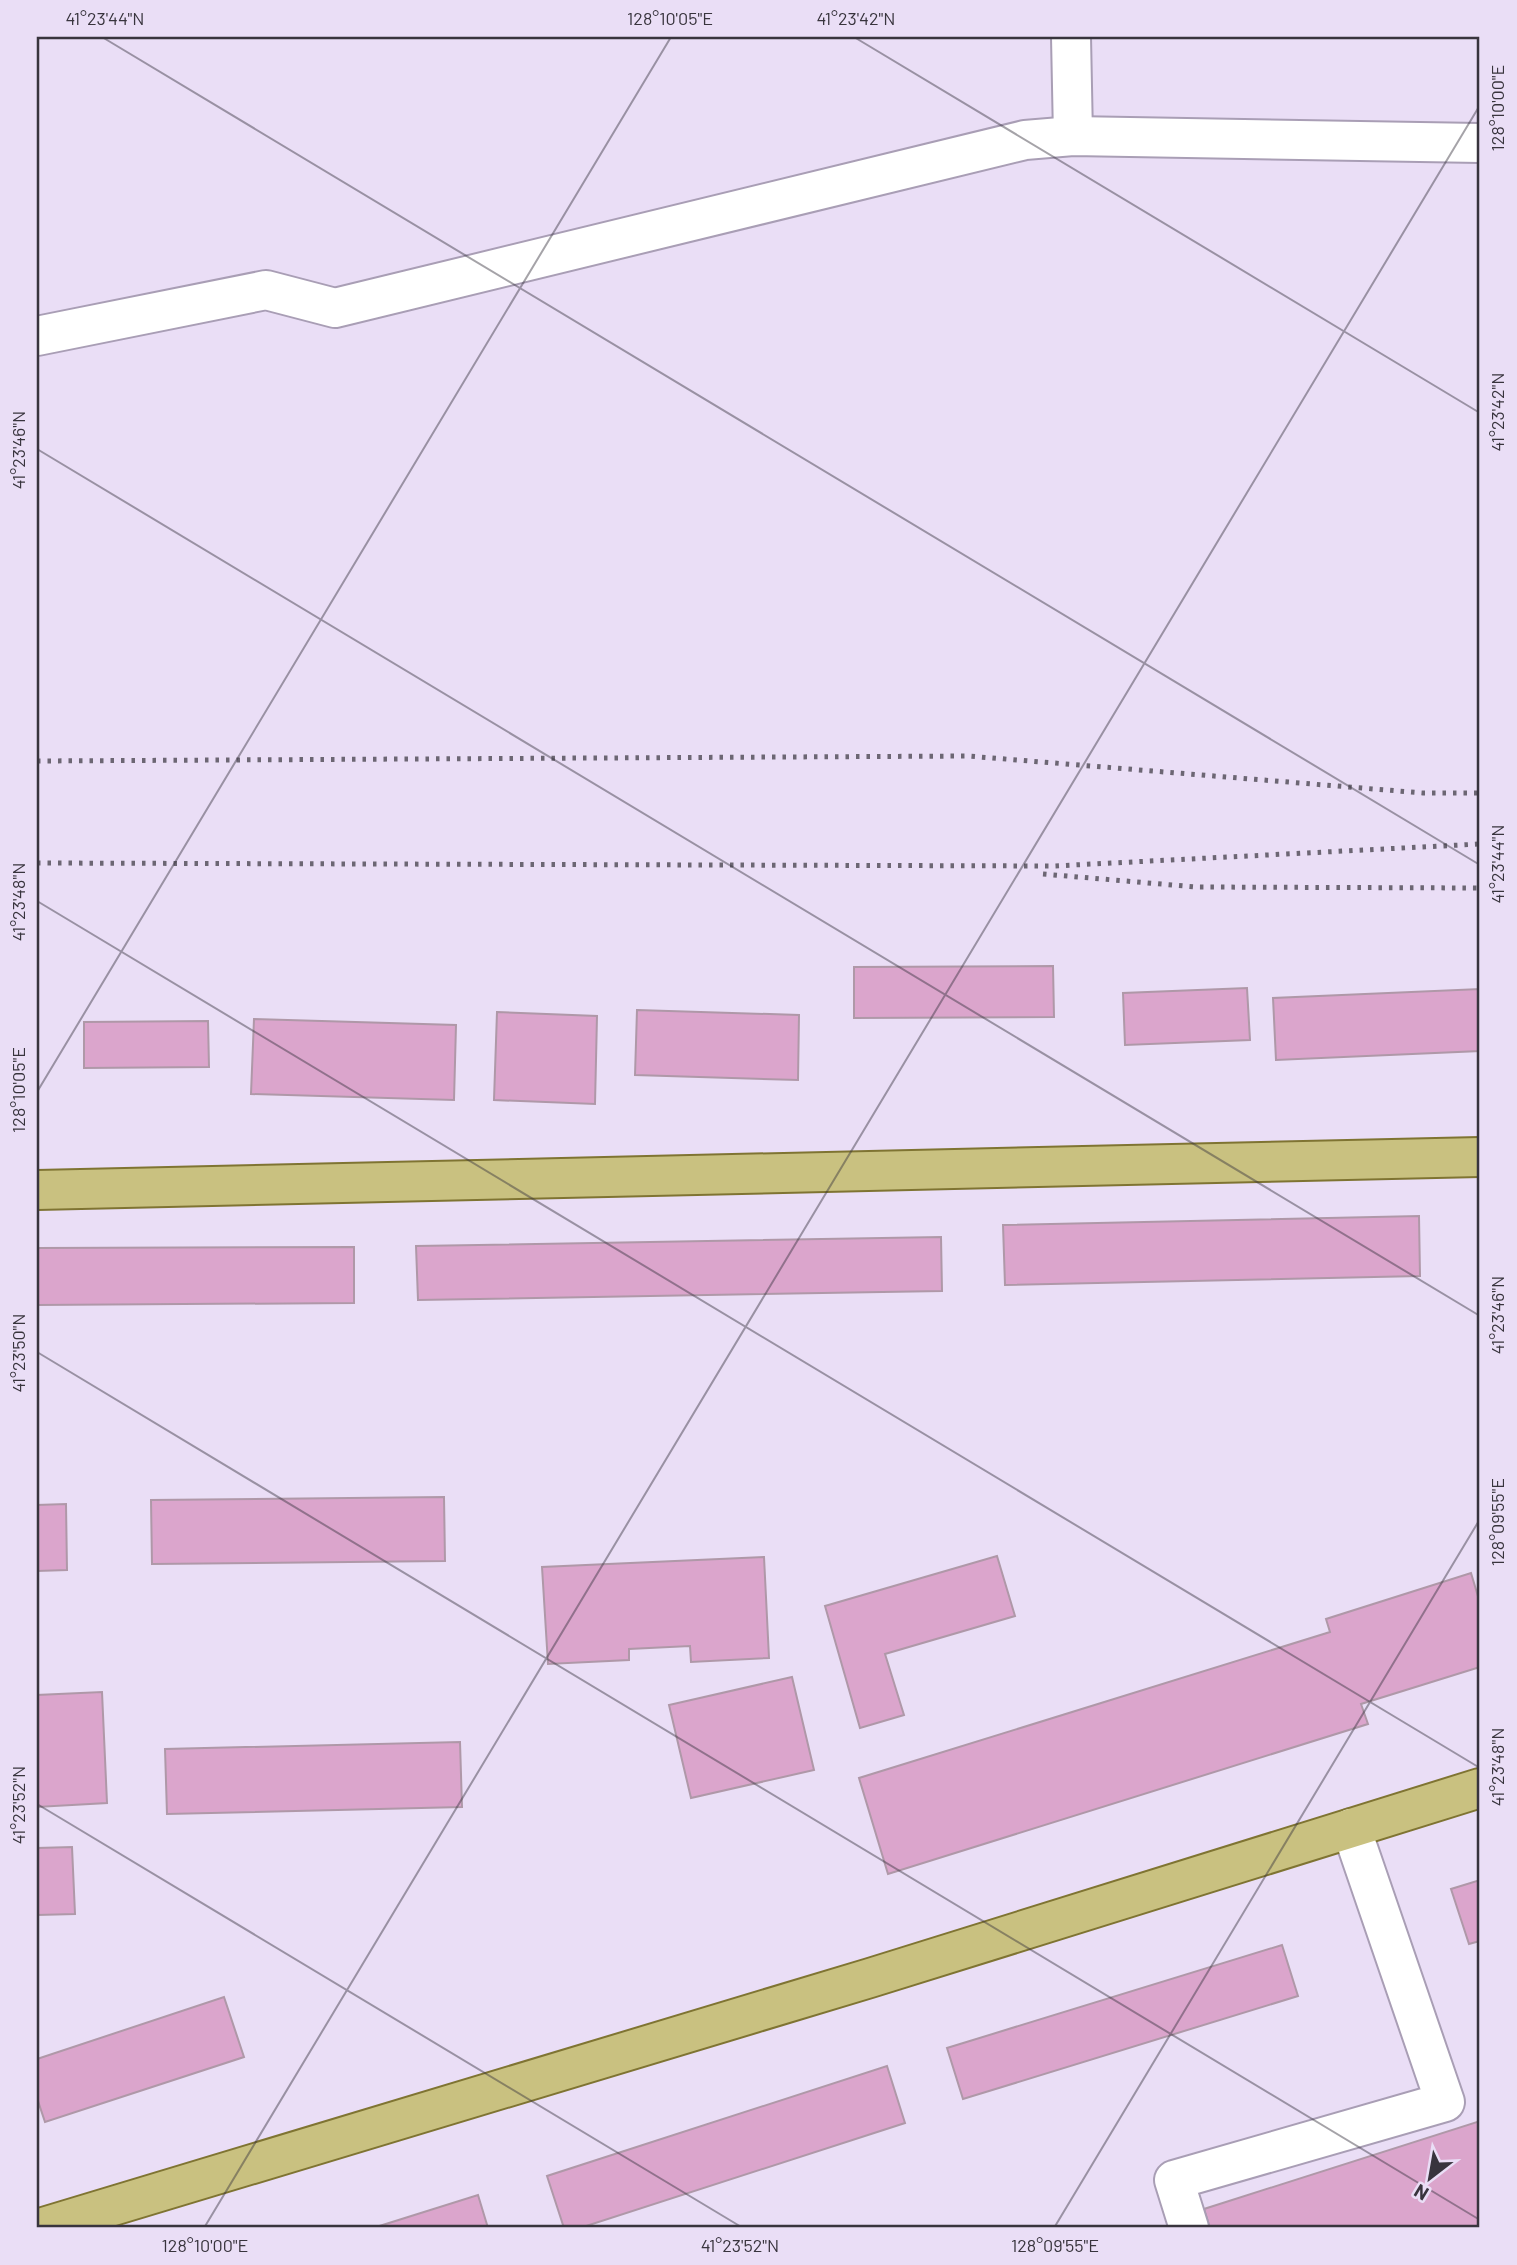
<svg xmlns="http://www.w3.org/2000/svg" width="1517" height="2265" viewBox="0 0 1517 2265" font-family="Barlow,sans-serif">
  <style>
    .building { fill: #dba5cc; stroke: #af98a8; stroke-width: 2 }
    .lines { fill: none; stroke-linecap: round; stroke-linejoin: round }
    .minor-casing { stroke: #a99eb5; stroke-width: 42 }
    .major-casing { stroke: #7f7432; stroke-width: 42 }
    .minor { stroke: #fff; stroke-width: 38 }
    .major { stroke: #c9c180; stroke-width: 38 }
    .rail { stroke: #6c6673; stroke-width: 5; stroke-dasharray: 3.5 7; stroke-linecap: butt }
    .ticks { fill: none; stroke: #38343d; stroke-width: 2; stroke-opacity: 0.45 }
    .neatline { fill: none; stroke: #38343d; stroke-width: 2.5 }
    .ticks-label { font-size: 18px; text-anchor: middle; fill: #38343d }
  </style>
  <rect width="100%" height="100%" fill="#eadef6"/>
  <!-- building -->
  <g class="building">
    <polygon points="1053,966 1054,1017 854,1018 854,967"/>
    <polygon points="1247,988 1250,1040 1125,1045 1123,993"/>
    <polygon points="1480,989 1480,1051 1276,1060 1273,998"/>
    <polygon points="637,1010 799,1015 798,1080 635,1075"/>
    <polygon points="497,1012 597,1016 595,1104 494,1100"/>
    <polygon points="254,1019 456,1025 454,1100 251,1094"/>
    <polygon points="208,1021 209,1067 84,1068 84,1022"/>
    <polygon points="1419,1216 1420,1276 1005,1285 1003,1225"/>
    <polygon points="941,1237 942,1291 418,1300 416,1246"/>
    <polygon points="354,1247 354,1303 37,1305 37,1248"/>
    <polygon points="444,1497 445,1561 152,1564 151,1500"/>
    <polygon points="66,1504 67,1570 37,1571 37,1505"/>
    <polygon points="997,1556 1015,1616 885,1654 904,1715 860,1728 825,1606"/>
    <polygon points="764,1557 769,1658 691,1662 690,1646 629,1649 629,1660 548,1664 542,1567"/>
    <polygon points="1471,1573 1480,1603 1480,1667 1361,1704 1368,1724 888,1874 859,1778 1330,1632 1326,1619"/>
    <polygon points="792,1677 814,1770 691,1798 669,1705"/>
    <polygon points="102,1692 107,1803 37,1807 37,1695"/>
    <polygon points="460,1742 462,1807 167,1814 165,1749"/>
    <polygon points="72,1847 75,1914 37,1915 37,1848"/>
    <polygon points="1480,1880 1480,1941 1469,1944 1451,1889"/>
    <polygon points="1282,1945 1298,1996 963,2099 947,2048"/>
    <polygon points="224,1997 244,2057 45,2122 37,2098 37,2059"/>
    <polygon points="887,2066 905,2123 580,2228 564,2228 547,2176"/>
    <polygon points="1480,2121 1480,2226 1473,2228 1210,2228 1204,2209"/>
    <polygon points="478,2195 488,2228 373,2228"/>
  </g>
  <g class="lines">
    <defs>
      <g id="minor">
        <polyline points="1071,37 1073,136"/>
        <polyline points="37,336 266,290 335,308 1025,140 1073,136 1480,143"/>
        <polyline points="1189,2228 1174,2180 1445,2102 1351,1828"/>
      </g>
      <g id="major">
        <polyline points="37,1190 1480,1157"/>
        <polyline points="40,2228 870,1978 1480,1788"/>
      </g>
    </defs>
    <!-- minor casing -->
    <use href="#minor" class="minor-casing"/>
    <!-- major casing -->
    <use href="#major" class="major-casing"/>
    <!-- minor -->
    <use href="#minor" class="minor"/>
    <!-- major -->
    <use href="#major" class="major"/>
    <!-- rail -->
    <g class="rail">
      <polyline points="37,761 968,756 1423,793 1480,793"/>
      <polyline points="37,863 1054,866 1480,844"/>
      <polyline points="1043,874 1196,887 1480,888"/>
    </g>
  </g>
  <!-- ticks -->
  <path class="ticks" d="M102 37 1480 865M854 37 1480 413M37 449 1480 1316M37 901 1480 1768M37 1092 671 37M37 1352 1480 2220M37 1804 743 2228M204 2228 1480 105M1054 2228 1480 1519"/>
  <!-- border -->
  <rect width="1517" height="2265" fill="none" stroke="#eadef6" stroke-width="77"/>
  <!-- north arrow -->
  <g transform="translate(1430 2178) rotate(211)" stroke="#eadef6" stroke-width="5" paint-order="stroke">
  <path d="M0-5L12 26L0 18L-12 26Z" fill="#38343d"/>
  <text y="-10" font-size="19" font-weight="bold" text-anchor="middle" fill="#38343d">N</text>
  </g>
  <rect x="38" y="38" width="1440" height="2188" class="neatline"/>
  <g class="ticks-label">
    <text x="105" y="25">41°23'44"N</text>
    <text x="670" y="25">128°10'05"E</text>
    <text x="856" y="25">41°23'42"N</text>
    <text transform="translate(1498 108) rotate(-90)" y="6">128°10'00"E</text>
    <text transform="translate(1498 412) rotate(-90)" y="6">41°23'42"N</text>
    <text transform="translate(19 450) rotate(-90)" y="6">41°23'46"N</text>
    <text transform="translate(1498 864) rotate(-90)" y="6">41°23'44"N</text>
    <text transform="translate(19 902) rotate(-90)" y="6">41°23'48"N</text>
    <text transform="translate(19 1090) rotate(-90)" y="6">128°10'05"E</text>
    <text transform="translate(1498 1315) rotate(-90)" y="6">41°23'46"N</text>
    <text transform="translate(19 1353) rotate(-90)" y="6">41°23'50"N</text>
    <text transform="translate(1498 1522) rotate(-90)" y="6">128°09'55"E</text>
    <text transform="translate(1498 1767) rotate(-90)" y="6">41°23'48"N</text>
    <text transform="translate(19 1805) rotate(-90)" y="6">41°23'52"N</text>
    <text x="205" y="2252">128°10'00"E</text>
    <text x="740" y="2252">41°23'52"N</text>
    <text x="1055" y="2252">128°09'55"E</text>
  </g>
</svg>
